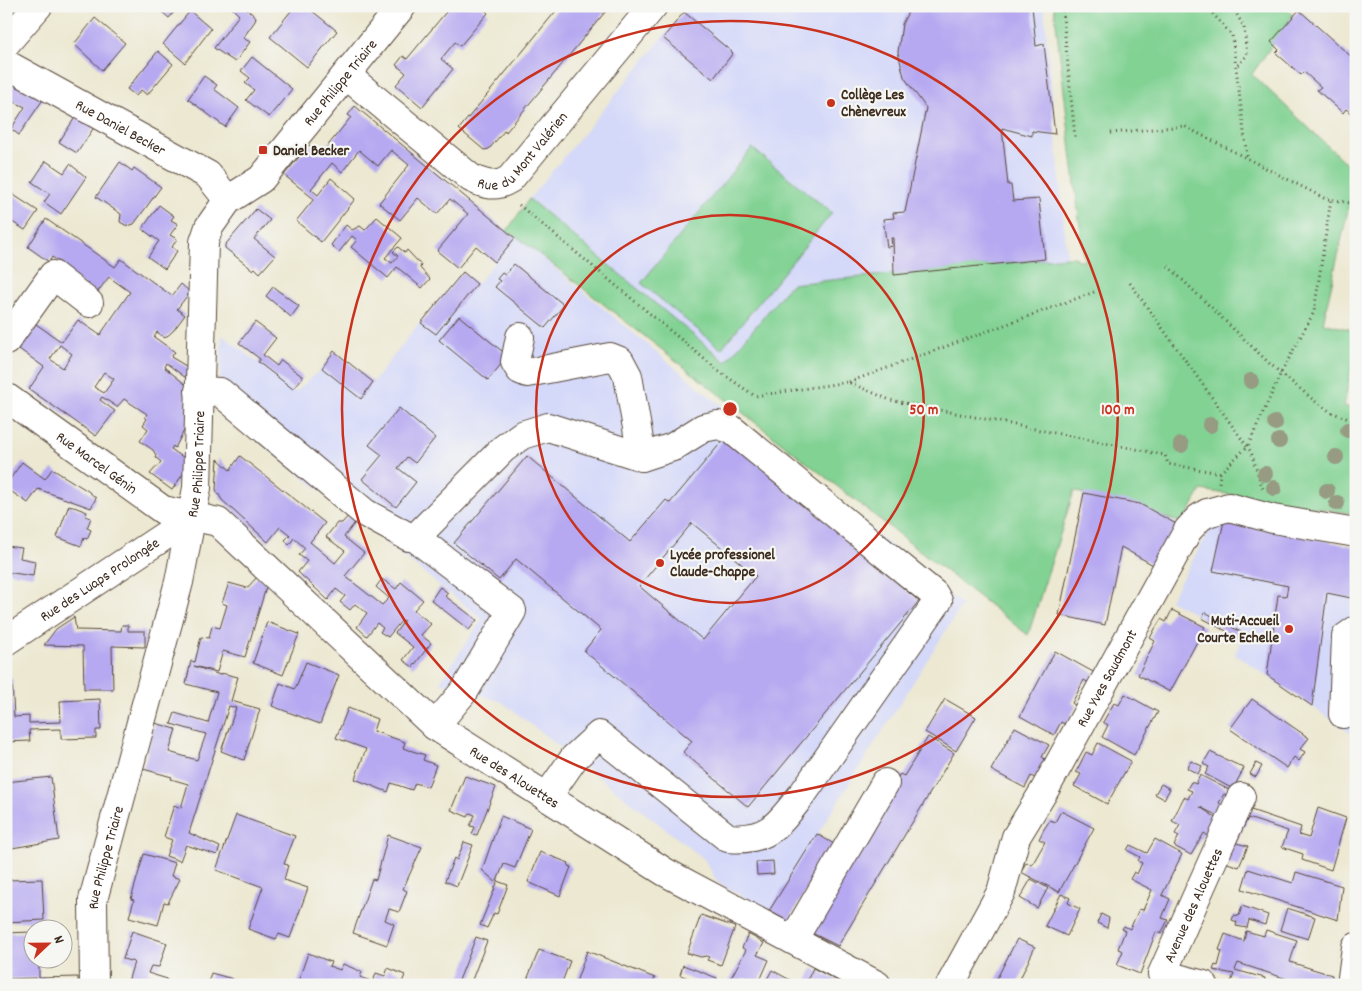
<svg xmlns="http://www.w3.org/2000/svg" width="1362" height="991" viewBox="0 0 1362 991" font-family="Dekko,sans-serif">
  <style>
    .built { fill: #d4d8f9 }
    .green { fill: #81d293; stroke: #5e7e58 }
    .building { fill: #b6a9f1; fill-rule: evenodd }
    .lines { fill: none; stroke-linecap: round; stroke-linejoin: round }
    .minor-casing { stroke: #564639; stroke-width: 30 }
    .path { stroke: #564639; stroke-width: 3; stroke-dasharray: 1 4; stroke-linecap: butt }
    .minor { stroke: #fff; stroke-width: 28 }
    .tree { fill: #969b82 }
    .ring { fill: none; stroke: #c8321e; stroke-width: 2.5 }
    .poi-dot { fill: #c8321e; stroke: #f6f6f2; stroke-width: 2 }
    .labels { text-anchor: middle; stroke-width: 4.5; stroke-linejoin: round; paint-order: stroke }
    .street-label { font-size: 15px; fill: #3b2a1e; stroke: #f6f6f2 }
    .poi-label { font-size: 15px; font-weight: bold; fill: #3b2a1e; stroke: #f6f6f2; text-anchor: start }
    .centre { fill: #c8321e; stroke: #f6f6f2; stroke-width: 2.5 }
    .ring-label { font-size: 15px; text-anchor: middle; font-weight: bold; fill: #c8321e; stroke: #f6f6f2; stroke-width: 4.5; stroke-linejoin: round; paint-order: stroke }
  </style>
  <rect width="100%" height="100%" fill="#f6f6f2"/>
  <filter id="ink" filterUnits="userSpaceOnUse"><feTurbulence type="fractalNoise" baseFrequency=".02" numOctaves="2"/><feDisplacementMap in="SourceGraphic" scale="10" xChannelSelector="R" yChannelSelector="G"/><feConvolveMatrix kernelMatrix="1 2 1 2 8 2 1 2 1" color-interpolation-filters="sRGB"/></filter>
  <filter id="wash" filterUnits="userSpaceOnUse"><feTurbulence type="fractalNoise" baseFrequency=".0096" numOctaves="4" result="noise"/><feDisplacementMap in="SourceGraphic" scale="20" xChannelSelector="R" yChannelSelector="G"/><feGaussianBlur stdDeviation="1.12" result="paint"/><feColorMatrix in="noise" values="0 0 0 0 0 0 0 0 0 0 0 0 0 0 0 0 0 1.4 0 .05"/><feComposite in="paint" operator="in"/></filter>
  <g filter="url(#wash)">
    <rect width="100%" height="100%" fill="#ece8d1"/>
    <!-- built -->
    <g class="built">
      <polygon points="689,6 1044,6 1067,257 791,284 726,362 529,199"/>
      <polygon points="516,236 962,605 769,911 718,883 704,859 502,702 440,682 482,619 219,410 222,335 296,392 322,368 361,398 420,322 436,334"/>
      <polygon points="1224,521 1356,547 1356,708 1352,734 1235,654 1242,640 1170,600 1213,524"/>
    </g>
    <!-- green -->
    <g class="green">
      <polygon points="1054,6 1289,7 1287,9 1293,15 1252,74 1356,173 1323,323 1356,331 1356,344 1344,406 1356,409 1356,514 1201,490 1183,523 1074,491 1028,635 516,236 506,232 529,199 726,362 791,284 1067,257 1075,257 1075,259 1084,261"/>
      <polygon points="752,148 832,213 721,349 641,283"/>
    </g>
    <g id="blocks">
      <!-- building -->
      <g class="building">
        <polygon points="6,6 18,9 6,22"/>
        <polygon points="155,6 179,6 169,18"/>
        <polygon points="230,6 246,6 245,8 256,17 255,21 243,38 250,42 235,62 214,48 239,15"/>
        <polygon points="295,6 306,6 337,31 307,67 270,37"/>
        <polygon points="451,6 484,6 483,8 488,13 460,46 455,42 441,59 453,69 422,107 396,85 406,73 396,65 403,56 407,59"/>
        <polygon points="560,6 610,6 506,132 505,130 489,149 484,150 459,129"/>
        <polygon points="911,6 1032,6 1036,46 1044,44 1055,134 1032,131 1032,136 1002,128 1008,185 1011,185 1013,201 1039,199 1045,259 894,275 893,238 891,238 892,246 887,247 883,219 894,218 893,213 905,212 926,108 904,77 898,52 902,24"/>
        <polygon points="1299,10 1356,61 1356,118 1346,109 1343,113 1317,90 1321,87 1313,80 1304,72 1301,75 1276,53 1279,50 1271,42"/>
        <polygon points="190,11 211,29 185,63 163,44"/>
        <polygon points="684,12 733,53 713,79 663,38"/>
        <polygon points="95,18 125,43 102,70 74,44"/>
        <polygon points="158,51 173,64 147,95 141,90 136,96 127,89"/>
        <polygon points="252,57 292,89 269,117 246,100 254,90 245,83 250,78 241,71"/>
        <polygon points="204,76 217,85 214,89 239,108 225,127 188,99"/>
        <polygon points="11,81 44,98 19,135 11,129 25,107 6,98 6,82"/>
        <polygon points="355,106 515,238 495,262 476,246 458,268 437,251 468,214 450,199 437,214 418,198 400,220 379,203 409,165 391,150 378,166 359,150 342,172 332,163 311,189 318,195 331,178 355,199 321,242 296,221 314,199 284,175 309,145 321,154 351,117 348,115"/>
        <polygon points="76,116 95,126 77,153 59,142"/>
        <polygon points="46,161 64,173 70,164 86,177 61,214 44,202 50,194 32,182"/>
        <polygon points="120,162 132,171 134,168 161,187 134,224 127,226 120,222 121,214 96,197"/>
        <polygon points="6,190 38,211 25,230 6,218"/>
        <polygon points="159,205 174,216 171,220 178,224 170,235 177,239 172,247 177,251 165,269 148,257 159,241 142,229"/>
        <polygon points="256,209 270,220 254,239 275,256 260,273 255,268 253,270 225,248 225,245"/>
        <polygon points="377,217 402,238 385,258 392,263 398,256 393,252 398,247 405,253 407,250 421,265 420,268 430,279 422,288 397,267 388,278 351,247 357,240 352,236 339,252 331,245 346,225 352,230 360,226 365,230"/>
        <path d="M46 219 115 267 121 259 172 296 181 284 190 292 177 309 185 315 173 331 165 338 157 332 154 337 175 352 171 357 191 369 190 381 166 363 164 367 190 388 189 421 175 448 173 446 171 449 187 460V468L172 490 150 474 161 462 155 457 156 455 153 450 140 441 148 429 143 425 147 419 145 417 147 414 144 412 124 399 117 407 102 397 100 400 115 411 96 436 29 389 44 367 15 346 33 322 62 342 78 320 100 335 130 292 109 277 96 294 58 268 61 263 52 257 49 262 28 247ZM60 345 72 354 63 368 50 359ZM104 372 114 379 104 393 94 387Z"/>
        <polygon points="514,264 564,305 545,328 495,287 500,281 497,279 502,273 505,275"/>
        <polygon points="463,272 477,284 436,334 421,323"/>
        <polygon points="273,287 299,306 291,317 266,296"/>
        <polygon points="459,316 508,356 488,380 439,340"/>
        <polygon points="255,322 276,338 263,355 277,366 281,360 303,377 293,389 258,362 260,359 239,343"/>
        <polygon points="334,351 373,382 361,399 322,368"/>
        <polygon points="399,408 435,438 415,463 407,457 398,468 416,482 396,507 362,479 382,455 369,445"/>
        <path d="M725 438 869 552 865 556 919 601 748 807 683 752 692 741 584 651 601 630 516 559 499 580 454 543 527 456 630 542 666 500 670 503ZM692 523 756 576 703 640 639 586Z"/>
        <polygon points="240,456 325,523 310,542 335,563 345,551 326,537 337,523 342,523 350,514 357,520 344,537 364,553 345,576 382,605 389,598 376,587 382,579 396,589 401,582 423,600 414,610 431,624 421,635 431,643 413,667 403,660 413,647 395,633 404,621 402,620 388,637 380,632 383,628 377,623 367,636 357,627 367,613 355,604 350,610 340,602 345,596 336,589 328,600 298,572 307,561 299,555 305,548 294,538 289,545 285,540 290,535 280,527 268,542 222,500 216,490 218,459 230,470"/>
        <polygon points="22,462 45,479 52,469 88,491 96,498 91,508 38,489 28,503 6,488 6,485"/>
        <polygon points="1084,493 1140,504 1178,525 1155,566 1121,547 1105,625 1059,615"/>
        <polygon points="69,505 87,512 85,516 91,518 87,528 91,530 87,539 84,538 81,546 57,537"/>
        <polygon points="1224,521 1356,547 1356,599 1327,593 1312,706 1267,675 1278,595 1286,596 1288,586 1213,571"/>
        <polygon points="6,546 22,548 20,558 35,561 33,576 6,572"/>
        <polygon points="258,576 267,584 245,657 223,651 217,672 194,666 220,675 221,673 238,677 231,701 260,709 244,760 221,751 236,708 229,706 189,833 220,847 217,855 186,845 180,861 166,856 172,840 164,837 174,805 181,808 188,784 171,779 172,777 143,769 155,723 176,729 169,752 197,760 206,734 171,724 175,713 208,723 217,692 186,684 191,661 195,662 201,637 209,638 212,626 220,628 227,605 222,603 229,583 247,588"/>
        <polygon points="440,587 448,593 445,596 477,620 469,630 431,600"/>
        <polygon points="1172,610 1205,627 1170,692 1138,675 1155,641 1150,638 1155,629 1161,619 1166,622"/>
        <polygon points="1205,612 1246,635 1243,640 1202,618"/>
        <polygon points="74,617 76,630 121,631 122,625 128,625 128,631 145,631 145,647 112,646 113,689 84,689 83,646 44,645 56,629"/>
        <polygon points="267,622 299,634 283,675 253,663"/>
        <polygon points="1055,651 1095,673 1089,683 1084,680 1072,703 1076,706 1066,725 1061,722 1054,735 1020,716"/>
        <polygon points="306,662 339,675 320,724 272,706 280,683 295,689"/>
        <polygon points="12,679 14,717 29,716 29,723 61,722 60,701 100,699 101,730 96,730 96,738 61,739 61,729 29,730 30,741 6,742 6,680"/>
        <polygon points="1125,694 1158,712 1134,755 1102,737 1108,725 1103,722 1114,703 1119,705"/>
        <polygon points="945,699 976,717 956,751 925,732"/>
        <polygon points="1252,699 1309,738 1300,749 1305,752 1299,761 1294,757 1287,768 1230,729"/>
        <polygon points="348,708 377,719 373,731 405,742 403,748 425,755 423,760 436,765 428,787 415,783 412,790 391,783 388,792 355,779 366,749 336,738"/>
        <polygon points="1015,727 1049,745 1042,757 1047,760 1037,779 1031,776 1025,788 991,770"/>
        <polygon points="928,737 954,753 838,946 806,930 900,774 904,776"/>
        <polygon points="1098,743 1131,761 1107,804 1074,786 1081,774 1076,772 1086,752 1092,755"/>
        <polygon points="1210,752 1244,768 1233,789 1205,774 1209,767 1203,764"/>
        <polygon points="1191,761 1202,766 1198,774 1187,768"/>
        <polygon points="1256,763 1262,766 1256,777 1250,774"/>
        <polygon points="1200,775 1231,791 1228,796 1224,794 1219,803 1227,808 1222,818 1200,807 1218,819 1208,836 1204,833 1191,855 1174,846 1179,836 1175,834 1180,825 1172,821 1184,797 1188,799 1192,791 1187,789 1191,782 1196,784"/>
        <polygon points="465,776 496,787 477,835 472,834 475,827 470,826 475,815 470,813 468,817 451,810"/>
        <polygon points="51,777 59,840 6,849 6,833 9,833 6,782"/>
        <polygon points="1161,784 1170,789 1164,799 1155,794"/>
        <polygon points="1245,808 1301,827 1299,835 1309,838 1318,808 1346,818 1331,870 1302,860 1303,854 1282,847 1288,831 1248,818 1236,843 1248,846 1239,867 1216,859"/>
        <polygon points="1061,811 1094,828 1059,892 1021,872 1026,862 1032,865 1045,842 1039,839 1044,829 1050,820 1055,822"/>
        <polygon points="236,815 295,836 284,864 288,865 284,880 308,888 290,938 279,934 276,939 248,929 263,887 216,870"/>
        <polygon points="501,816 531,829 515,868 504,864 497,881 508,885 497,914 494,913 487,928 480,925 497,883 482,870"/>
        <polygon points="817,834 834,844 788,921 769,911"/>
        <polygon points="388,835 422,847 403,889 407,891 399,912 389,909 385,920 394,924 387,945 353,933 372,879 376,880"/>
        <polygon points="1155,839 1182,854 1162,895 1170,899 1162,918 1168,920 1161,934 1156,932 1140,974 1117,965 1123,951 1118,949 1125,931 1122,929 1124,926 1130,929 1139,909 1143,910 1152,890 1130,879 1134,872 1137,874 1142,863 1138,861 1140,857 1127,850 1130,845 1147,853"/>
        <polygon points="464,842 473,845 457,886 445,881 454,858 457,860"/>
        <polygon points="540,852 569,863 568,866 571,867 560,896 528,882"/>
        <polygon points="144,854 175,863 171,876 180,879 168,903 164,902 158,925 129,917 134,900 131,899"/>
        <polygon points="773,861 774,874 757,875 756,862"/>
        <polygon points="1248,869 1293,883 1296,872 1342,886 1338,920 1242,889"/>
        <polygon points="42,879 44,920 6,922 6,909 9,909 7,880"/>
        <polygon points="1031,879 1048,888 1037,908 1020,898"/>
        <polygon points="1061,894 1070,898 1068,903 1080,909 1067,936 1045,926"/>
        <polygon points="1242,906 1268,915 1265,925 1249,920 1247,928 1236,926 1237,922 1232,920 1234,915 1239,916"/>
        <polygon points="1287,908 1315,917 1308,939 1280,930"/>
        <polygon points="1101,914 1109,918 1107,928 1097,923"/>
        <polygon points="701,915 735,927 721,965 707,960 709,957 706,956 701,957 687,953"/>
        <polygon points="1266,930 1297,940 1290,962 1332,975 1331,985 1298,985 1299,983 1238,963 1235,970 1265,978 1264,985 1230,985 1234,974 1213,970 1215,965 1218,966 1222,951 1219,950 1225,934 1244,941 1246,931 1264,936"/>
        <polygon points="132,931 167,943 159,967 151,966 148,973 167,979 166,985 127,985 134,962 123,959"/>
        <polygon points="32,932 32,958 39,958 39,978 78,977 78,985 36,985 36,978 6,979 6,933"/>
        <polygon points="748,934 764,943 757,955 769,960 758,985 743,978 740,985 727,985 746,950 742,948"/>
        <polygon points="476,937 487,941 470,985 463,985 458,983"/>
        <polygon points="1017,939 1035,947 1017,985 999,985 995,982"/>
        <polygon points="539,950 570,961 561,985 525,985"/>
        <polygon points="587,951 655,978 652,985 575,985"/>
        <polygon points="308,953 331,962 329,966 340,970 343,964 362,972 360,977 373,982 376,973 385,976 388,968 405,975 401,985 297,985"/>
        <polygon points="683,965 717,978 715,985 706,985 680,975"/>
        <polygon points="813,968 838,981 845,985 805,985"/>
        <polygon points="772,970 799,985 764,985"/>
        <polygon points="211,973 233,979 231,985 208,985"/>
      </g>
    </g>
  </g>
  <g filter="url(#ink)">
    <use href="#blocks" fill-opacity="0" stroke="#564639" stroke-width="1"/>
    <g class="lines">
      <defs>
        <g id="minor">
          <polyline points="6,43 38,6"/>
          <path id="s1" d="M6 64 208 175 228 200"/>
          <path id="s2" d="M346 75 471 178C485 185 496 188 510 179L653 6"/>
          <polyline points="520,337 515,362 520,370 527,373 610,357 620,361 628,376 642,457"/>
          <polyline points="6,341 53,275 89,303"/>
          <path d="M199 391 220 392 365 513 409 537 418 535 503 449 522 435 548 427 642 457 673 447 703 428 718 425 731 429 934 594 938 601 804 792C780 822 770 842 728 838L599 735 574 758 547 797"/>
          <path id="s3" d="M6 397 163 510 218 522 435 726 665 872 877 985"/>
          <polyline points="413,536 512,611 465,690 435,726"/>
          <path id="s4" d="M6 641 193 517"/>
          <polyline points="1343,714 1346,637 1356,630"/>
          <polyline points="793,940 885,783"/>
          <path id="s5" d="M94 985 93 900 179 582 197 488 204 242 209 227 228 200 261 179 402 6"/>
          <path id="s6" d="M950 985 1001 892 1016 837 1044 791 1188 530 1199 518 1207 513 1229 507 1273 519 1356 533"/>
          <path id="s7" d="M1204 985 1162 974 1241 797"/>
          <polyline points="1351,985 1356,947"/>
        </g>
      </defs>
      <!-- minor casing -->
      <use href="#minor" class="minor-casing"/>
      <!-- path -->
      <g class="path">
        <polyline points="1062,6 1075,137"/>
        <polyline points="1206,6 1232,35 1247,156"/>
        <polyline points="1232,6 1244,27 1247,55 1236,67"/>
        <polyline points="1111,133 1184,126 1324,198 1356,204"/>
        <polyline points="519,205 720,372 755,396 848,382 890,400 1165,455 1168,464 1220,473 1219,483"/>
        <polyline points="1168,266 1270,364 1316,402 1331,412 1356,422"/>
        <polyline points="1130,283 1251,452 1263,490"/>
        <polyline points="849,382 1097,291"/>
        <polyline points="1220,473 1248,446 1281,373 1314,312 1331,199"/>
      </g>
      <!-- minor -->
      <use href="#minor" class="minor"/>
    </g>
    <!-- trees -->
    <g class="tree">
      <circle cx="1251" cy="381" r="8"/>
      <circle cx="1275" cy="423" r="8"/>
      <circle cx="1210" cy="425" r="8"/>
      <circle cx="1348" cy="430" r="8"/>
      <circle cx="1279" cy="441" r="8"/>
      <circle cx="1181" cy="445" r="8"/>
      <circle cx="1336" cy="457" r="8"/>
      <circle cx="1265" cy="474" r="8"/>
      <circle cx="1274" cy="488" r="8"/>
      <circle cx="1327" cy="491" r="8"/>
      <circle cx="1337" cy="503" r="8"/>
    </g>
  </g>
  <!-- distance rings -->
  <g class="ring">
    <circle cx="730" cy="409" r="194"/>
    <circle cx="730" cy="409" r="388"/>
  </g>
  <!-- markers -->
  <g class="poi-dot">
    <circle cx="831" cy="103" r="5"/>
    <rect x="258" y="145" width="10" height="10" rx="2.5"/>
    <circle cx="660" cy="563" r="5"/>
    <circle cx="1289" cy="629" r="5"/>
  </g>
  <g class="labels">
    <!-- street labels -->
    <g class="street-label">
      <text dy="5" stroke="none"><textPath href="#s5" startOffset="969">Rue Philippe Triaire</textPath></text>
      <text dy="5" stroke="none"><textPath href="#s1" startOffset="131">Rue Daniel Becker</textPath></text>
      <text dy="5" stroke="none"><textPath href="#s2" startOffset="229">Rue du Mont Valérien</textPath></text>
      <text dy="5" stroke="none"><textPath href="#s3" startOffset="112">Rue Marcel Génin</textPath></text>
      <text dy="5" stroke="none"><textPath href="#s5" startOffset="534">Rue Philippe Triaire</textPath></text>
      <text dy="5" stroke="none"><textPath href="#s4" startOffset="112">Rue des Luaps Prolongée</textPath></text>
      <text dy="5" stroke="none"><textPath href="#s6" startOffset="346">Rue Yves Saudmont</textPath></text>
      <text dy="5" stroke="none"><textPath href="#s3" startOffset="642">Rue des Alouettes</textPath></text>
      <text dy="5" stroke="none"><textPath href="#s5" startOffset="129">Rue Philippe Triaire</textPath></text>
      <text dy="5" stroke="none"><textPath href="#s7" startOffset="119">Avenue des Alouettes</textPath></text>
    </g>
    <!-- poi labels -->
    <g class="poi-label">
      <text x="841" y="99">Collège Les<tspan x="841" dy="17">Chènevreux</tspan></text>
      <text x="273" y="155">Daniel Becker</text>
      <text x="670" y="559">Lycée professionel<tspan x="670" dy="17">Claude-Chappe</tspan></text>
      <text x="1279" y="625" text-anchor="end">Muti-Accueil<tspan x="1279" dy="17">Courte Echelle</tspan></text>
    </g>
  </g>
  <circle cx="730" cy="409" r="8" class="centre"/>
  <g class="ring-label">
    <text x="924" y="414">50 m</text>
    <text x="1118" y="414">100 m</text>
  </g>
  <!-- margin -->
  <rect width="1362" height="991" fill="none" stroke="#f6f6f2" stroke-width="25"/>
  <!-- north arrow -->
  <g transform="translate(48 944) rotate(68)"><circle r="24" fill="#f6f6f2" stroke="#aba49d"/>
  <path d="M0-4L9 19L0 12L-9 19Z" fill="#c8321e"/>
  <text y="-8" font-size="14" font-weight="bold" text-anchor="middle" fill="#3b2a1e">N</text>
  </g>
</svg>
